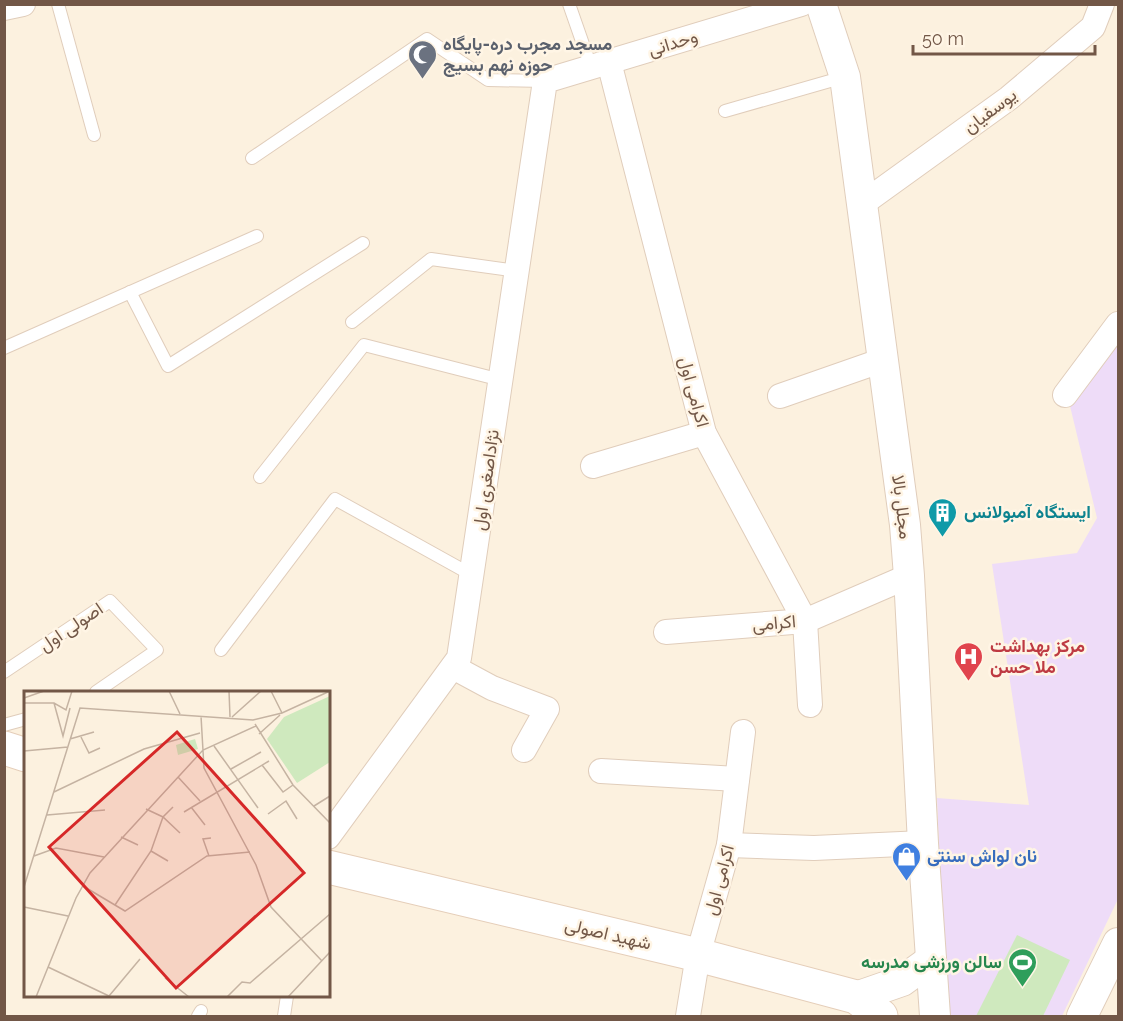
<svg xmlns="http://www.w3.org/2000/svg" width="1123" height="1021" viewBox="0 0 1123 1021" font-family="Raleway,Vazirmatn,sans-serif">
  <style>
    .education { fill: #eedcf8 }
    .pitch { fill: #cfe9be }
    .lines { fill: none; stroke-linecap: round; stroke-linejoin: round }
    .service-casing { stroke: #e0cdbb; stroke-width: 14 }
    .minor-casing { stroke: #e0cdbb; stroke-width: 26 }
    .tertiary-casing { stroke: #e0cdbb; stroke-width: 32 }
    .secondary-casing { stroke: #e5ceb9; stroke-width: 35 }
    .service { stroke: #fff; stroke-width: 12 }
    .minor { stroke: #fff; stroke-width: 24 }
    .tertiary { stroke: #fff; stroke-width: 30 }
    .secondary { stroke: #fff; stroke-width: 33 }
    .labels { text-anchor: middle; stroke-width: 5; stroke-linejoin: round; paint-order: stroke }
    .street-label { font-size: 18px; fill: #725747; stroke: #fff5e5 }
    .worship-label { font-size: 18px; font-weight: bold; fill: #5b616d; stroke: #fff5e5; text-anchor: start }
    .culture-label { font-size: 18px; font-weight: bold; fill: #0d838f; stroke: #fff5e5; text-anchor: start }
    .health-label { font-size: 18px; font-weight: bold; fill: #be3a42; stroke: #fff5e5; text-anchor: start }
    .shop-label { font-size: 18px; font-weight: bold; fill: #366cbe; stroke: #fff5e5; text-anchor: start }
    .leisure-label { font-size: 18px; font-weight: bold; fill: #27864d; stroke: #fff5e5; text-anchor: end }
    .inset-road { fill: none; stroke: #c5b3a2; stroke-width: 1.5 }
    .view { fill: #d62828; fill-opacity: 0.15; stroke: #d62828; stroke-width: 3 }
    .inset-edge { fill: none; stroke: #725747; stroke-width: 3 }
  </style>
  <rect width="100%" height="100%" fill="#fcf1df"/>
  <!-- education -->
  <polygon class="education" points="1118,340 1118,899 1062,1016 946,1016 937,798 1029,805 992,564 1077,553 1097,518 1070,406"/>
  <!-- pitch -->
  <polygon class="pitch" points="1017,935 1070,960 1043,1016 976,1016"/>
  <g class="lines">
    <defs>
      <g id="service">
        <polyline points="58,4 94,135"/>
        <polyline points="569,4 591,67"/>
        <polyline points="725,111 844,77"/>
        <polyline points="252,158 427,39 488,80 545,81"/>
        <polyline points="130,292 168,366 363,243"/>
        <polyline points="352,322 431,259 517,271"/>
        <polyline points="4,348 257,236"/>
        <polyline points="260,477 364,345 501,380"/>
        <polyline points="221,650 335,499 472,575"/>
        <polyline points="4,672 110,601 157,650 96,692"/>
        <polyline points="4,725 26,719"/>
        <polyline points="198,1016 201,1011"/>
        <polyline points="284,1016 287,996"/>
      </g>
      <g id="minor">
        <polyline points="4,8 23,4"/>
        <polyline points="609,62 704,433 805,621 810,705"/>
        <polyline points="862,204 1009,98 1093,27 1102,4"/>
        <polyline points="1065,395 1118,324"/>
        <polyline points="780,396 883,360"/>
        <polyline points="593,466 704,433"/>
        <polyline points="666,632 805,621 909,576"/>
        <polyline points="453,667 492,688 547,709 524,750"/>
        <polyline points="601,771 737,779"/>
        <polyline points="328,837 459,658 545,81 801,4"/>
        <polyline points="729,845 814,848 923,843"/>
        <polyline points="688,1016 698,955 729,845 743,732"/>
      </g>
      <g id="tertiary">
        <polyline points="821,4 845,77 905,525 909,576 923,843 935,1016"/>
        <polyline points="856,997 902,981 931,960"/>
        <polyline points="1082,1016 1118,943"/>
      </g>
      <g id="secondary">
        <polyline points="4,748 26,755"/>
        <polyline points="328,867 698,955 856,997 881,1016"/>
      </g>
    </defs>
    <!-- service casing -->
    <use href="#service" class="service-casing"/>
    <!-- minor casing -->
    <use href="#minor" class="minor-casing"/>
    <!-- tertiary casing -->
    <use href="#tertiary" class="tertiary-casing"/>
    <!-- secondary casing -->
    <use href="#secondary" class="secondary-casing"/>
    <!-- service -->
    <use href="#service" class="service"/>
    <!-- minor -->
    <use href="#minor" class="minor"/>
    <!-- tertiary -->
    <use href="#tertiary" class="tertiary"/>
    <!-- secondary -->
    <use href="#secondary" class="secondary"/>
  </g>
  <!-- icons -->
  <defs>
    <symbol id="mosque-pin" viewBox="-11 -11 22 30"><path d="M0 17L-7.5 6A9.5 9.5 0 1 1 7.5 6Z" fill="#6b7280" stroke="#fff5e5"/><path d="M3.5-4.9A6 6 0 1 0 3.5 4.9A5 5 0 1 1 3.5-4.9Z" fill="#fff"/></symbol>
    <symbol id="building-pin" viewBox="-11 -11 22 30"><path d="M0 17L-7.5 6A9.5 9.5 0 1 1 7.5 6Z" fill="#0f9aa8" stroke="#fff5e5"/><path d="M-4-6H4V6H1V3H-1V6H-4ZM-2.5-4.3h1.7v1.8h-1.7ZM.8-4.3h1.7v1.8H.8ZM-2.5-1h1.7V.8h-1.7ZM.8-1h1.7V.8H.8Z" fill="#fff"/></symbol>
    <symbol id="hospital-pin" viewBox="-11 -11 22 30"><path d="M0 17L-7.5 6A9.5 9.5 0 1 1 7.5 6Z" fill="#e0444e" stroke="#fff5e5"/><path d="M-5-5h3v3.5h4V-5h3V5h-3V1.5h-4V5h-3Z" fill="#fff"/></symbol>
    <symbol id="shop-pin" viewBox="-11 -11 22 30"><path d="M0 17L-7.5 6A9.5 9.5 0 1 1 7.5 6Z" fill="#3f7fe0" stroke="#fff5e5"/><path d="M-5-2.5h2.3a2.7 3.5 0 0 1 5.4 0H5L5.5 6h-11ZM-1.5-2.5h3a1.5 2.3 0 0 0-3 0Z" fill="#fff"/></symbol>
    <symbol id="stadium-pin" viewBox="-11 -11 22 30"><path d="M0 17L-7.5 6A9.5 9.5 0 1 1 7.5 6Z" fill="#2e9e5b" stroke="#fff5e5"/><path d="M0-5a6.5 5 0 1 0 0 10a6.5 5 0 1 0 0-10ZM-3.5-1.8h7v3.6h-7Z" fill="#fff"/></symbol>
  </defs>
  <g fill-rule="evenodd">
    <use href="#mosque-pin" x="406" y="38" width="33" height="45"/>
    <use href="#building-pin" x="926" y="496" width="33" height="45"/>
    <use href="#hospital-pin" x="952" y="640" width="33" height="45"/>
    <use href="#shop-pin" x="890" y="840" width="33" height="45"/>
    <use href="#stadium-pin" x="1006" y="946" width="33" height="45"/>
  </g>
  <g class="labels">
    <!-- street labels -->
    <g class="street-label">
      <text transform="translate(673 43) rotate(-17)" y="6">وحدانی</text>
      <text transform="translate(990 111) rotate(-37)" y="6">یوسفیان</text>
      <text transform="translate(694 392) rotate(75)" y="6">اکرامی اول</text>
      <text transform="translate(486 480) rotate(-82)" y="6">نژاداصغری اول</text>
      <text transform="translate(902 507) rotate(83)" y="6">مجلل بالا</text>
      <text transform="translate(774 623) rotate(-5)" y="6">اکرامی</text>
      <text transform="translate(71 627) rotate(-34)" y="6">اصولی اول</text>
      <text transform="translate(719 880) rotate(-75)" y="6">اکرامی اول</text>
      <text transform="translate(608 934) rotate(13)" y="6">شهید اصولی</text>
    </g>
    <!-- worship labels -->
    <g class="worship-label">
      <text x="443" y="50">مسجد مجرب دره-پایگاه<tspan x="443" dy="21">حوزه نهم بسیج</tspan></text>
    </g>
    <!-- culture labels -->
    <g class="culture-label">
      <text x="964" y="518">ایستگاه آمبولانس</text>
    </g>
    <!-- health labels -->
    <g class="health-label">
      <text x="990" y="652">مرکز بهداشت<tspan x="990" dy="21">ملا حسن</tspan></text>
    </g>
    <!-- shop labels -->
    <g class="shop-label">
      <text x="927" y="862">نان لواش سنتی</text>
    </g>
    <!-- leisure labels -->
    <g class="leisure-label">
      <text x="1002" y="968">سالن ورزشی مدرسه</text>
    </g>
  </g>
  <!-- overview -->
  <g transform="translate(24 691)">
    <rect width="306" height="306" fill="#fcf1df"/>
    <path d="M306 5V71L273 92 243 48 260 26Z" fill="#cfe9be"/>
    <path d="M171 48 174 58 154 64 152 54Z" fill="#cfe9be"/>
    <path class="inset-road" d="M145 0 156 23M205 0 206 26M247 0 258 22M0 7 20 0M0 12H30L42 19 48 0M30 12 39 45 46 17M177 25 180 77 232 174 247 216 298 270M208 26 237 0M231 33 269 94 306 132M235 43 256 24M57 46 65 62 76 57M46 48 70 41M190 55 234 117M0 60 44 56M238 74 259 101 269 94M207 78 237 61M154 86 176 110M30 101 120 58 176 42M290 115 306 105M167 116 181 134M122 118 139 126 156 142M160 121 245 70M244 123 262 110 273 128M23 124 81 119M97 146 114 154M127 160 144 170M10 165 32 157 80 166M185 165 179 148 187 147M59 195 101 220 183 165 226 161M0 196 56 17 229 29 258 22 306 0M91 214 127 160 139 126 149 116M0 216 44 225M24 276 85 305 116 268M141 287 165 306M12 306 52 207 66 182 179 59 232 35M203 306 218 291 226 292 306 223M264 306 306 261"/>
    <path class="view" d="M153 41 280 182 152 297 25 156Z"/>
    <rect width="306" height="306" class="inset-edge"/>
  </g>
  <!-- border -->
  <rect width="1123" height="1021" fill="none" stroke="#725747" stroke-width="12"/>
  <!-- scale -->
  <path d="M913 45v9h182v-9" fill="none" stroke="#725747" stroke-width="3"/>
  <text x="922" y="45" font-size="18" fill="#725747" stroke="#fff5e5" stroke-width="4.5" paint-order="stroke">50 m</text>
</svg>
